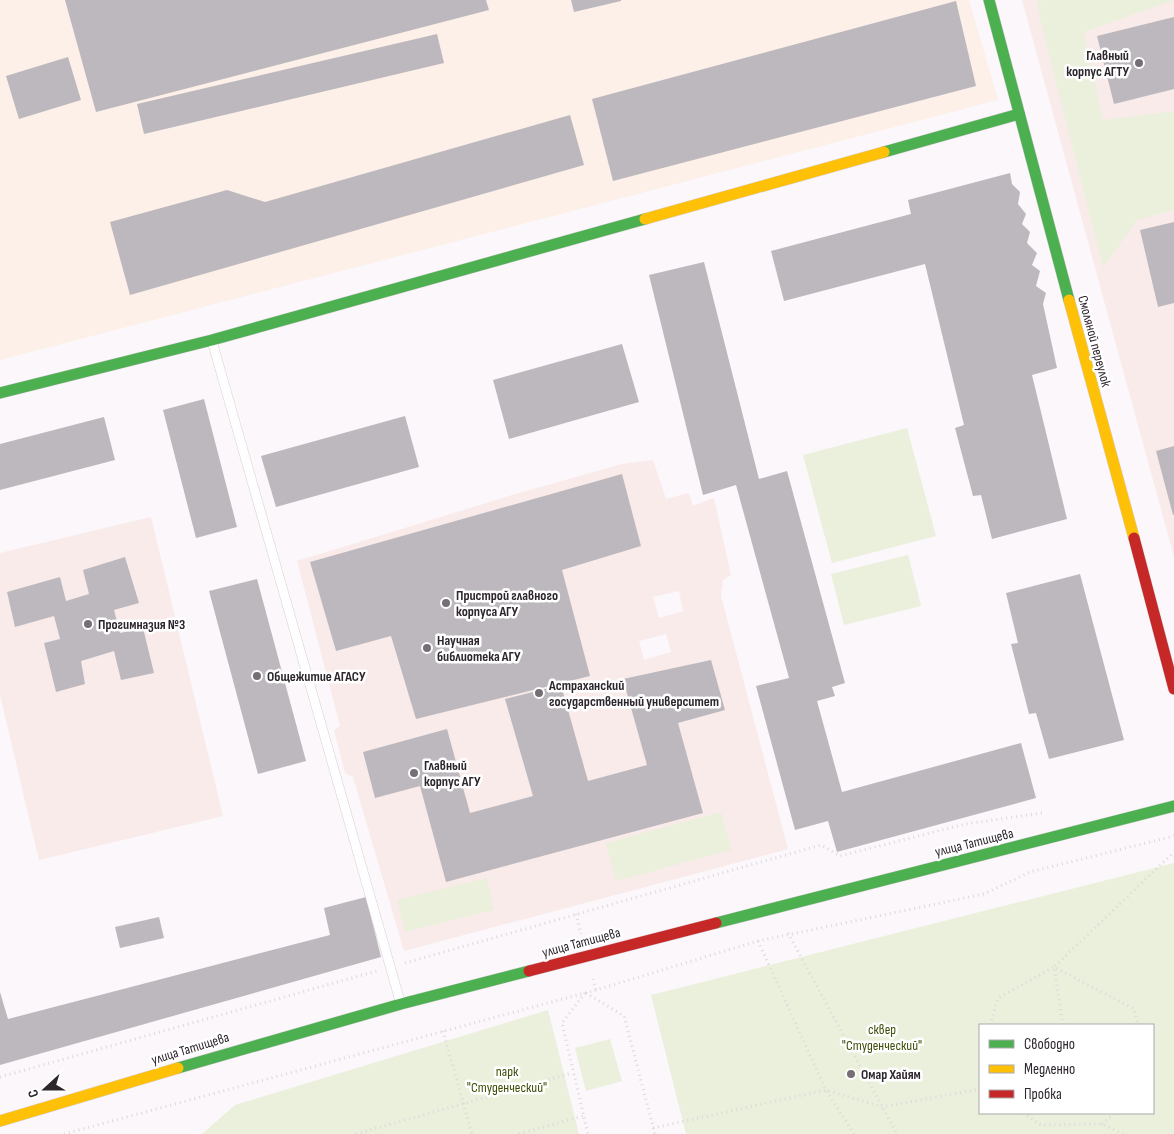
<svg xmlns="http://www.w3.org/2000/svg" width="1174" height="1134" viewBox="0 0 1174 1134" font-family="'Sofia Sans Condensed',sans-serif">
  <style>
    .industrial { fill: #fcf0e8 }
    .education { fill: #f9ebea; fill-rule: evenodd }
    .green { fill: #eaf0db; fill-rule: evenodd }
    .building { fill: #bdb8bd }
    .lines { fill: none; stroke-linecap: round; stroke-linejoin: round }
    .lane-casing { stroke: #d5cfd4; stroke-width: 10 }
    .fast-casing { stroke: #d5cfd4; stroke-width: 12 }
    .slow-casing { stroke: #d5cfd4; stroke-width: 12 }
    .jam-casing { stroke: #d5cfd4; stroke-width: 12 }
    .path { stroke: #dbd9db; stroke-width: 3; stroke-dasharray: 1 4; stroke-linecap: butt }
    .lane { stroke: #fefefe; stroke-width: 9 }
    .fast { stroke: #4caf50; stroke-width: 11 }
    .slow { stroke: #ffc107; stroke-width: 11 }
    .jam { stroke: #c62828; stroke-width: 11 }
    .poi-dot { fill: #756f75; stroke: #fff; stroke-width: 2 }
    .labels { text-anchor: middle; stroke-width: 5; stroke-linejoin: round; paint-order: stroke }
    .poi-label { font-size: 14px; font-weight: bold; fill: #2d262d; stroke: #fff; text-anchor: start }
    .street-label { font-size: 14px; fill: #2d262d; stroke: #fff }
    .park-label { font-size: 14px; fill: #3d4d06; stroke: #fff }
  </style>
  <rect width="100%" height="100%" fill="#fbf7fb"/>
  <!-- industrial -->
  <polygon class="industrial" points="0,0 969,0 998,100 0,360"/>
  <!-- education -->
  <g class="education">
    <polygon points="1022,0 1174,0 1174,557"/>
    <path d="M653 460 666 499 689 493 693 506 714 498 731 575 723 580 721 596 788 849 404 951 353 777 345 773 334 730 340 726 297 561 519 493 622 464ZM679 591 683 611 659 618 653 597ZM666 634 671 652 644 660 639 641Z"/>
    <polygon points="151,517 223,816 39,860 0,695 0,553"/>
  </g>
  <!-- green -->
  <g class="green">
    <polygon points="1045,0 1174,0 1084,32 1103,120 1174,111 1174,210 1137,220 1103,268 1036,2"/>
    <polygon points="907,428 936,536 832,563 803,455"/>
    <polygon points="908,555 921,606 844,625 831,574"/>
    <polygon points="721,812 731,850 616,881 606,843"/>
    <path d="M1174 863V1134H686L651 995ZM980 1025H1153V1113H980Z"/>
    <polygon points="487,878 494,910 405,932 397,900"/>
    <polygon points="548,1010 579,1134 202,1134 235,1105"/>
    <polygon points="610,1039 622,1081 586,1091 575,1048"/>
  </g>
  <!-- building -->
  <g class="building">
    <polygon points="65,0 486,0 489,10 96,112"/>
    <polygon points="571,0 621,0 621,1 574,12"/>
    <polygon points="956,1 976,86 613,181 592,99"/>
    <polygon points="1174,17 1174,89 1114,104 1097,36"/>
    <polygon points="437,34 444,63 144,134 137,104"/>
    <polygon points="68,57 81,100 19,119 6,76"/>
    <polygon points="570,115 584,165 130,295 110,222 227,190 265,202"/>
    <polygon points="1010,173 1012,184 1020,192 1018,204 1026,214 1022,224 1030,232 1027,243 1037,253 1032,265 1040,271 1036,286 1046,293 1043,304 1057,368 1032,375 1067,519 992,539 981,495 973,496 955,428 964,425 925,264 784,301 771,251 911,214 908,200"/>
    <polygon points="1174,222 1174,303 1158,307 1140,230"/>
    <polygon points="704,262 759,479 787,471 845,683 832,687 835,696 817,701 842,792 1021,743 1036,798 837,852 828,821 795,830 756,686 789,678 736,485 703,495 649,275"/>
    <polygon points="622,344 639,402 509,439 493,380"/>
    <polygon points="204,399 237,527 196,538 163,410"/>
    <polygon points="405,416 419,467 276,507 261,456"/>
    <polygon points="104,417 115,460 0,490 0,444"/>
    <polygon points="1174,446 1174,515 1173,515 1156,451"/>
    <polygon points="622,474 641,546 562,570 590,676 416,719 391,636 336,651 310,562"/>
    <polygon points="125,557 139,603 114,610 120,633 143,628 154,673 121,680 114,651 81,661 85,684 56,692 44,643 60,639 54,616 15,627 7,592 60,577 66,601 89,594 83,570"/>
    <polygon points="1080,574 1124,740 1049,759 1036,713 1029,714 1011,644 1018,643 1006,593"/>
    <polygon points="257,579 306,761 258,774 209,591"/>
    <polygon points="711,660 725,710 678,723 703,813 446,882 420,786 375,798 363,752 447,729 470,813 533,796 505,699 561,685 588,781 647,765 623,679"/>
    <polygon points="366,897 381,957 0,1065 0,992 8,1019 154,981 330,935 324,908"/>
    <polygon points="159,917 164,938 120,948 115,927"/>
  </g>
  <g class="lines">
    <defs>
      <polyline id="lane" points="212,341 400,1001"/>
      <g id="fast">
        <polyline points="989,0 1069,300"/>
        <polyline points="884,152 1019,114"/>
        <polyline points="0,393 212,340 645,219"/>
        <polyline points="716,923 1174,806"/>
        <polyline points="178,1068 401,1004 529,971"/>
      </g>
      <g id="slow">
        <polyline points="645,219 884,152"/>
        <polyline points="1069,300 1134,538"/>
        <polyline points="0,1121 178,1068"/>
      </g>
      <g id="jam">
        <polyline points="1134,538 1174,689"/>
        <polyline points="529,971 716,923"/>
      </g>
    </defs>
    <!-- lane casing -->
    <use href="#lane" class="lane-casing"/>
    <!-- fast casing -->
    <use href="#fast" class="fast-casing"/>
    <!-- slow casing -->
    <use href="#slow" class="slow-casing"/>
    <!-- jam casing -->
    <use href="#jam" class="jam-casing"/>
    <!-- path -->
    <g class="path">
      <polyline points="576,914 581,934"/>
      <polyline points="788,933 897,1134"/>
      <polyline points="758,941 826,1090 854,1134"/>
      <polyline points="405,963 821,845 840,856 965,824 1042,813"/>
      <polyline points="593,979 596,990"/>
      <polyline points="585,993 562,1023 588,1134"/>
      <polyline points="586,993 624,1016 655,1134"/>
      <polyline points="990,1025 998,998 1054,967 1134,1009 1138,1025"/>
      <polyline points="1063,1025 1054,967 1174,852"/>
      <polyline points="443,1031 472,1134"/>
      <polyline points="0,1077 377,971"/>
      <polyline points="1023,1113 1041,1125 1102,1124 1123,1134"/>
      <polyline points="1102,1124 1115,1113"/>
      <polyline points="653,1128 826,1090 882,1107 980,1089"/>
      <polyline points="64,1134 596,990 758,941 984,894 1030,872 1174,836"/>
      <polyline points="356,1134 572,1073"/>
      <polyline points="519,1134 583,1116"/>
    </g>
    <!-- lane -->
    <use href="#lane" class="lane"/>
    <!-- fast -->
    <use href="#fast" class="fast"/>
    <!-- slow -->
    <use href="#slow" class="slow"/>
    <!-- jam -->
    <use href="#jam" class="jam"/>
  </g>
  <!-- markers -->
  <g class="poi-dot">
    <circle cx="1139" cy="63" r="5"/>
    <circle cx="446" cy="603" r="5"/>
    <circle cx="88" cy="624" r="5"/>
    <circle cx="427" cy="648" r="5"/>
    <circle cx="257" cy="676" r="5"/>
    <circle cx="539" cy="693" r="5"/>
    <circle cx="414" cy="773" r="5"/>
    <circle cx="851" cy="1074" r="5"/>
  </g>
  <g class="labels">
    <!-- poi labels -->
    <g class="poi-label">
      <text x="1129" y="60" text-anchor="end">Главный<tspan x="1129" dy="16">корпус АГТУ</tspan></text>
      <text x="456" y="600">Пристрой главного<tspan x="456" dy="16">корпуса АГУ</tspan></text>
      <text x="98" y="629">Прогимназия №3</text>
      <text x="437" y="645">Научная<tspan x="437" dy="16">библиотека АГУ</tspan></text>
      <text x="267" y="681">Общежитие АГАСУ</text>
      <text x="549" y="690">Астраханский<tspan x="549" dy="16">государственный университет</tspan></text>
      <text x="424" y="770">Главный<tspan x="424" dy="16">корпус АГУ</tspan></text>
      <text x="861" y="1079">Омар Хайям</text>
    </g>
    <!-- street labels -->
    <g class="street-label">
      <text transform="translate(1095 341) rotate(75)" y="5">Смоляной переулок</text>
      <text transform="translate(974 842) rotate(-14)" y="5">улица Татищева</text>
      <text transform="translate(581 942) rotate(-15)" y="5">улица Татищева</text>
      <text transform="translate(190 1048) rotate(-17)" y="5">улица Татищева</text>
    </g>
    <!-- park labels -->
    <g class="park-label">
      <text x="882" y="1034">сквер<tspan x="882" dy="16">"Студенческий"</tspan></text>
      <text x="507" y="1076">парк<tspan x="507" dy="16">"Студенческий"</tspan></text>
    </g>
  </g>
  <!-- legend -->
  <rect x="979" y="1024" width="175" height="90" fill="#ffffff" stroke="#aba8ab"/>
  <rect x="989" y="1040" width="25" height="8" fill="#4caf50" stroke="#aba8ab"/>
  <text x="1024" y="1049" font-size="15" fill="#2d262d">Свободно</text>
  <rect x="989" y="1065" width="25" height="8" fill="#ffc107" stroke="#aba8ab"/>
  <text x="1024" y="1074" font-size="15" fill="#2d262d">Медленно</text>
  <rect x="989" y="1090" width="25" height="8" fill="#c62828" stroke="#aba8ab"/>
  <text x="1024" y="1099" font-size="15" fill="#2d262d">Пробка</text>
  <!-- north arrow -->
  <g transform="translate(45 1089) rotate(249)" stroke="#ffffff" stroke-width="4" paint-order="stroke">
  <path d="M0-4L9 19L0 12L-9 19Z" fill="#2d262d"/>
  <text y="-8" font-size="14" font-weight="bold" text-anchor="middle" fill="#2d262d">С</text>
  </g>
</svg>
